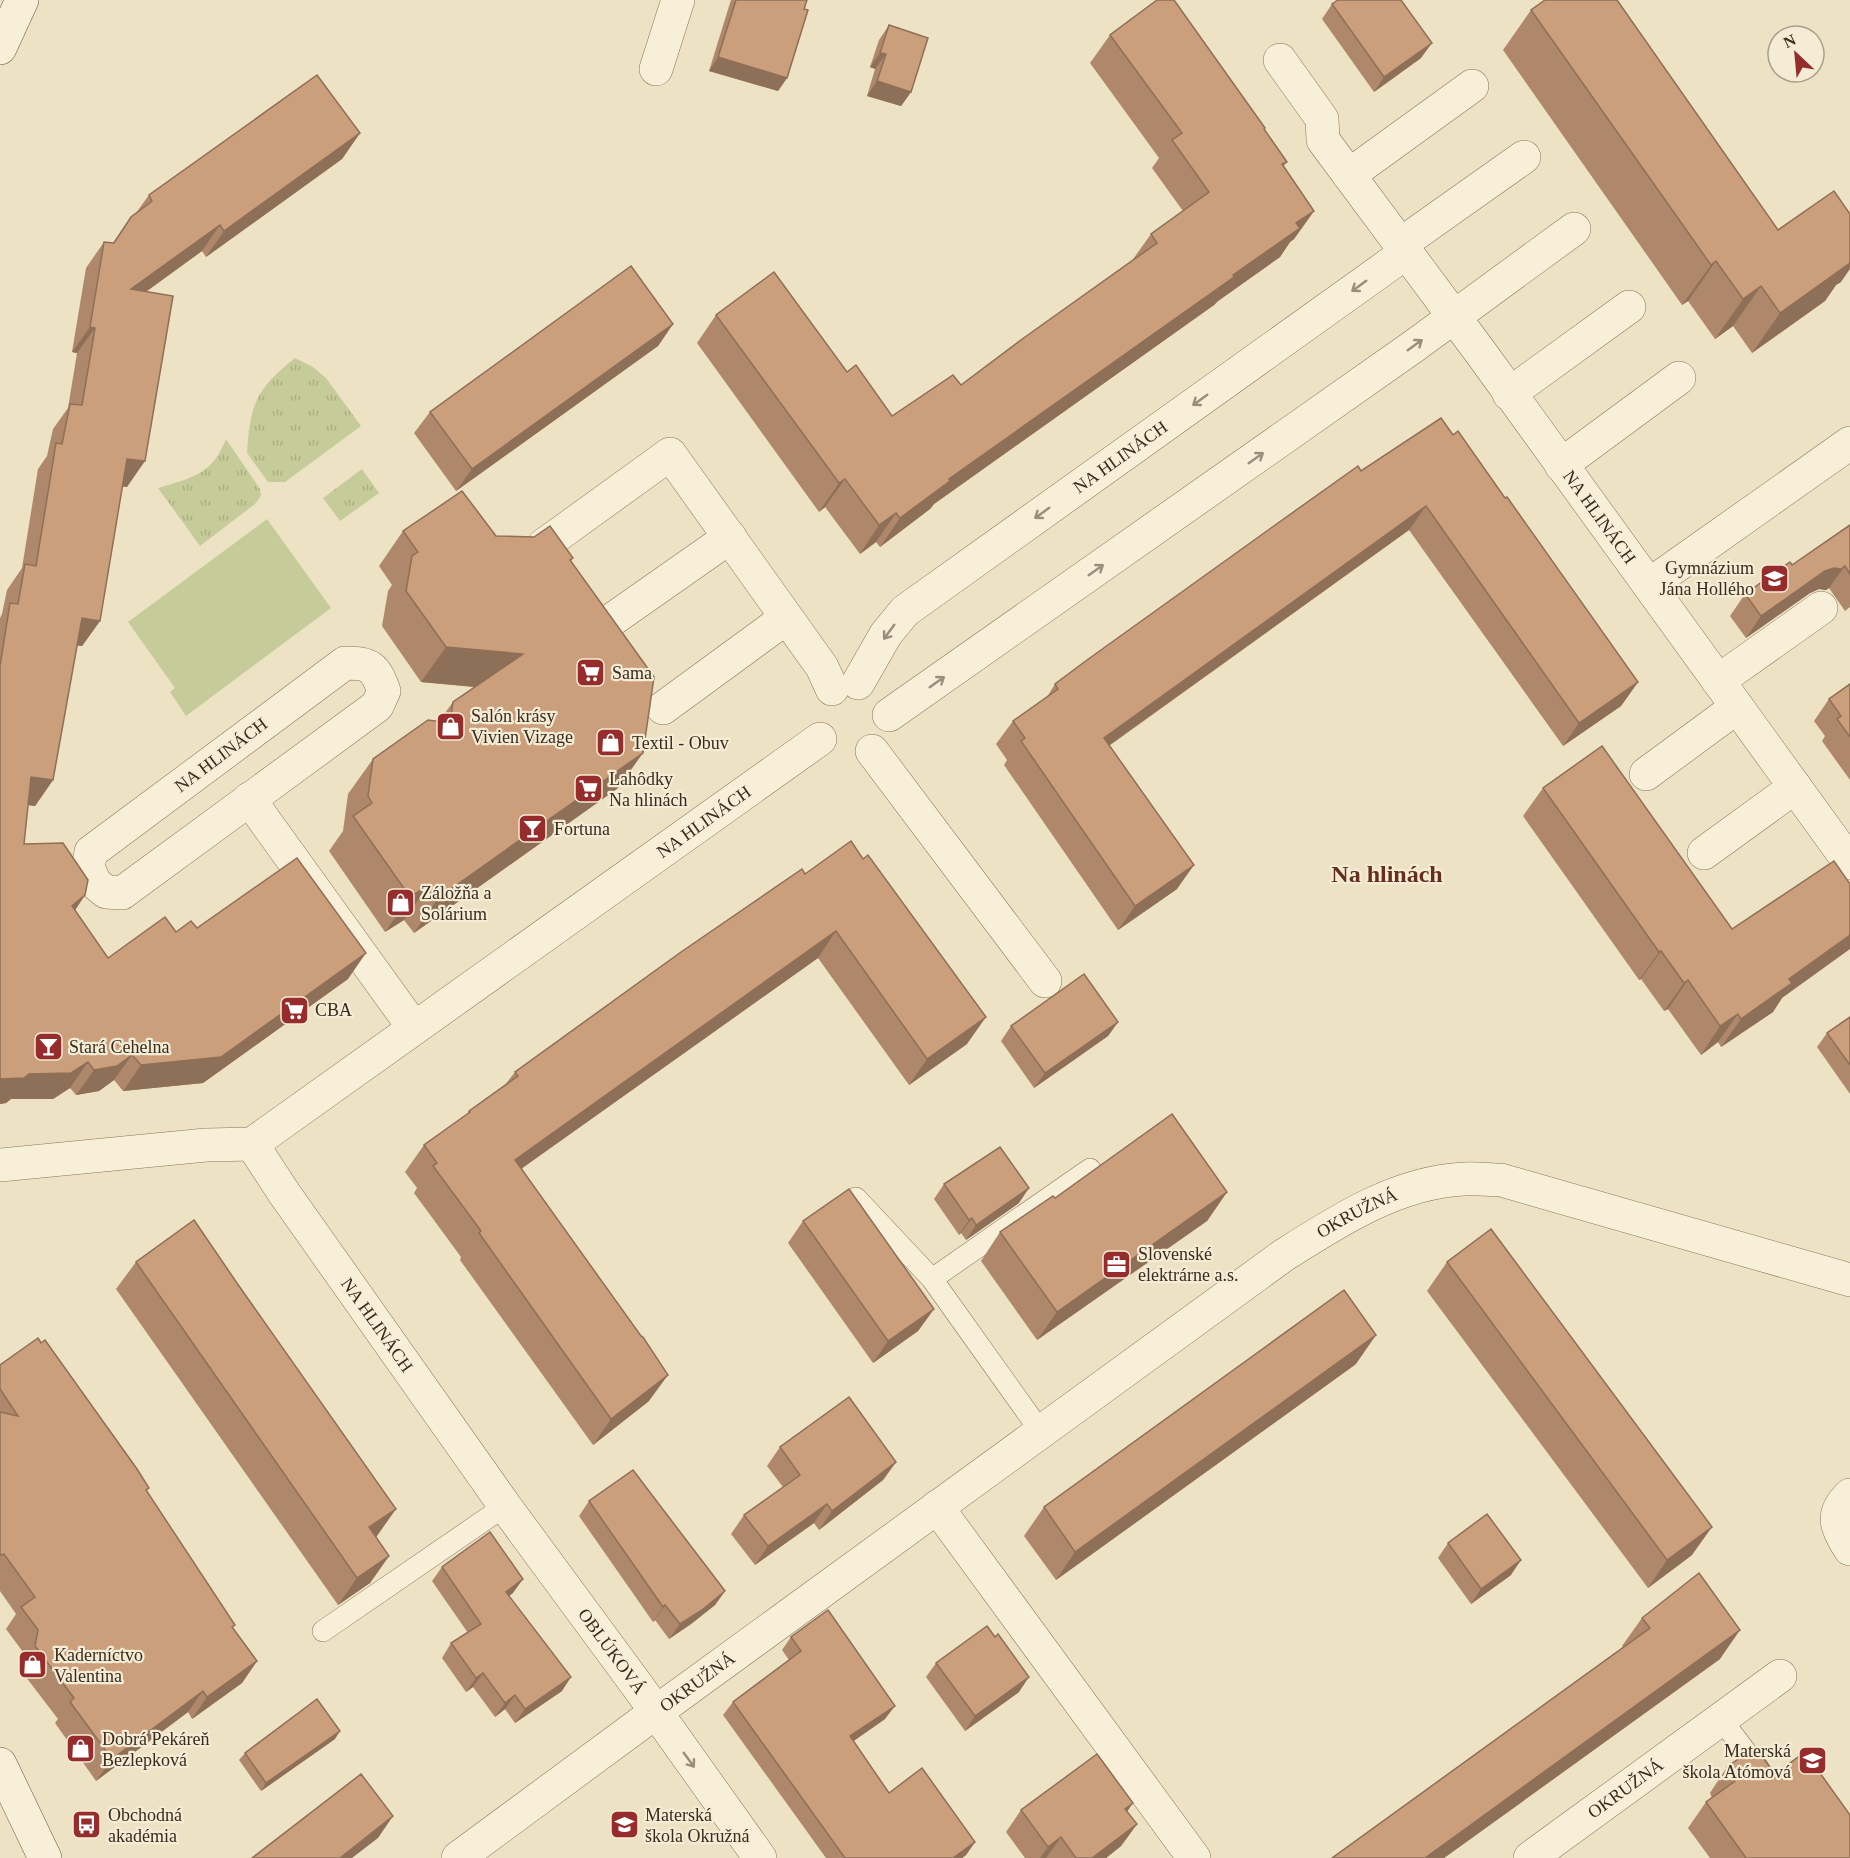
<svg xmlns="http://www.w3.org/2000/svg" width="1850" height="1858" viewBox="0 0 1850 1858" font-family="'Times New Roman',serif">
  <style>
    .grass { fill: #c6cc99 }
    .park { fill: url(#park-tufts) }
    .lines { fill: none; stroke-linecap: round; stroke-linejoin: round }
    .lane-casing { stroke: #89745b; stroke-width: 22 }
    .street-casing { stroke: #89745b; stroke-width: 34 }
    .secondary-casing { stroke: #6b553f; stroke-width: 34 }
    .lane { stroke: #f8efd9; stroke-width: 21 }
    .street { stroke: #f8efd9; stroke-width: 33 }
    .secondary { stroke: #f8efd9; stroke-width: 33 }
    .wall { fill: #af886b }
    .shaded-wall { fill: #8e6f57 }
    .building { fill: #cb9e7c; stroke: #8e6f57; stroke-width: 1.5 }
    .oneway { stroke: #988e7c }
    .labels { text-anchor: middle; stroke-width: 4.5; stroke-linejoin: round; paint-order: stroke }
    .street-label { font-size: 18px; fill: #392c1f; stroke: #f5ecd5 }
    .poi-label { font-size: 18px; fill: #392c1f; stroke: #f5ecd5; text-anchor: start }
    .district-label { font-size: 24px; font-weight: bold; fill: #652e1f; stroke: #f5ecd5 }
  </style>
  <defs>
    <pattern id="park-tufts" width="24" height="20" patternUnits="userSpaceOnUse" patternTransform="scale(1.5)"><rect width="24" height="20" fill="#c6cc99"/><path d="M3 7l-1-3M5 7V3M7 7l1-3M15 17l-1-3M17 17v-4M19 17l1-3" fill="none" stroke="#abaf83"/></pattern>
  </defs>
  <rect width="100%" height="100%" fill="#eee2c5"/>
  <!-- grass -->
  <polygon class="grass" points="267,519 331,608 186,716 170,692 175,688 128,622"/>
  <!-- park -->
  <g class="park">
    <path d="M295 358 313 367 326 378 361 426 285 482H268L247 453C250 404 256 389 295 358Z"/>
    <path d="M226 439 260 489 261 496 255 504 200 546 158 488C191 478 212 475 226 439Z"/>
    <polygon points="362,469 379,493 340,521 323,498"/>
  </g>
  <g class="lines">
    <defs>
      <g id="lane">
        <polyline points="856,1198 932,1279 1041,1432"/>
        <polyline points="932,1279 1090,1169"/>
        <polyline points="323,1631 505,1506"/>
        <polyline points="1721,1719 1759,1769"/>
      </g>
      <g id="street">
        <path id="s1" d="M1280 60 1322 119 1323 140 1481 353 1850 863"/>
        <polyline points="656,69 678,0"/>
        <polyline points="1349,175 1472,86"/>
        <polyline points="1401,244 1524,157"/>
        <polyline points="1509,394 1629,307"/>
        <polyline points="1561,465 1679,378"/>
        <polyline points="544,545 670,454 822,667 832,689"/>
        <polyline points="1649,585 1850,443"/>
        <polyline points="603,626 730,537"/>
        <path d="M345 663C371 663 375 667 384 691L377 706 122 893 106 892 95 883 88 867 91 852Z"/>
        <polyline points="1718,681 1821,608"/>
        <path id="s2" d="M858 683 886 634 905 611 1407 252"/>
        <polyline points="663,708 786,618"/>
        <polyline points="889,715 1414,346 1574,229"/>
        <polyline points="872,751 1045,981"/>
        <polyline points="1646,774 1737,707"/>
        <polyline points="249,799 414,1028"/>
        <polyline points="1704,853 1795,787"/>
        <path id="s3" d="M252 1144 284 1193 505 1506 639 1688 760 1858"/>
        <path id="s4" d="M0 1165 206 1145 252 1144 820 739"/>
        <path d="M1850 1495C1830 1514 1836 1528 1850 1549"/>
        <polyline points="937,1507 1194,1858"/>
        <path id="s5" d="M458 1858 656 1712 1284 1255C1339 1220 1398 1182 1464 1179 1477 1178 1489 1180 1501 1180L1850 1280"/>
        <path id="s6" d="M1530 1858 1780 1676"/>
      </g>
      <g id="secondary">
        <polyline points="0,48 22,0"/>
        <polyline points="0,1764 45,1858"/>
      </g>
    </defs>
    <!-- lane casing -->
    <use href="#lane" class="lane-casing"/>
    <!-- street casing -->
    <use href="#street" class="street-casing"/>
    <!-- secondary casing -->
    <use href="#secondary" class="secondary-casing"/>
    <!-- lane -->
    <use href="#lane" class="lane"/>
    <!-- street -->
    <use href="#street" class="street"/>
    <!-- secondary -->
    <use href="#secondary" class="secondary"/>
  </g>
  <!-- wall -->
  <g class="wall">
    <polygon points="731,0 807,0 787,78 778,91 709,71 730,3"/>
    <polygon points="1332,4 1421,58 1374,92 1322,19"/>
    <polygon points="1531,10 1778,230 1841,282 1836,285 1825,301 1752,353 1733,326 1715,339 1688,301 1682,305 1503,50"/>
    <polygon points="889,25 911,92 901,106 867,96 875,69 870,67 879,40"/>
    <polygon points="1110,35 1264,130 1287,162 1283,167 1314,211 1294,239 1290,242 1280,257 1218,301 1214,305 934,504 930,509 880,547 876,542 860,554 825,507 819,512 697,343 716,315 847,372 892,416 961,385 1131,262 1151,234 1183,211 1152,168 1159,158 1090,63"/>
    <polygon points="360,133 342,159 206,257 202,251 146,292 127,487 122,486 100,621 82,646 77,645 53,780 35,806 28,805 24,844 85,895 75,910 108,958 176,932 197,928 348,979 203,1083 123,1091 114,1080 99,1091 76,1095 70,1088 53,1099 11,1099 6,1103 0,1104 0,618 2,614 7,590 22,568 38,469 47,456 53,429 68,408 77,353 72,352 86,268 104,242 113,243 131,217 136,213 149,195"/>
    <polygon points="673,324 658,346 456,491 414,433 430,412"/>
    <polygon points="1441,418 1638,682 1621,706 1563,746 1409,530 1109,746 1177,889 1118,930 1004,765 1007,760 996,744 1013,721 1047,697 1055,684 1361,471"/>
    <polygon points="1850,525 1850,607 1845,611 1829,588 1826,590 1819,589 1810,593 1746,638 1730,616 1745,594 1792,565"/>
    <polygon points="403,531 496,536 573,558 571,561 618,788 414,933 404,920 385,932 329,851 343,831 348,794 373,759 439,721 453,702 474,687 421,682 382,626 388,591 392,585 379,566"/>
    <polygon points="1850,684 1850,780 1822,741 1825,736 1814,721 1829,699"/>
    <polygon points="1543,788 1732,929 1782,998 1773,1012 1721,1047 1718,1042 1701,1055 1668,1009 1664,1011 1641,979 1639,980 1523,816"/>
    <polygon points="805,874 967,1044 909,1085 818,958 522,1168 649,1401 593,1445 460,1260 461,1257 414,1193 417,1188 405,1172 424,1145 466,1115 469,1111 505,1085 515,1072"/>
    <polygon points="1850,1017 1850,1094 1817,1047 1827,1033"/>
    <polygon points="1118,1022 1108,1036 1034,1088 1001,1041 1011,1026"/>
    <polygon points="944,1184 1019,1203 966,1240 961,1233 959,1235 934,1199"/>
    <polygon points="1227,1192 1207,1221 1037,1340 981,1261 1000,1232 1055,1198"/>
    <polygon points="803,1221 934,1309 918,1331 873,1363 788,1243"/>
    <polygon points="136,1262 377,1536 376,1537 389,1556 370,1583 338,1605 116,1289"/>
    <polygon points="1447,1262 1692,1555 1648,1588 1427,1291"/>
    <polygon points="41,1343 147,1491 233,1628 257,1661 242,1683 192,1719 188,1712 96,1781 55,1723 58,1719 19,1668 23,1652 6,1629 16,1614 0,1591 0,1365"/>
    <polygon points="1356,1364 1056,1580 1024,1536 1044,1507"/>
    <polygon points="780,1447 896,1462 883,1480 819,1530 814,1523 755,1565 731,1534 744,1515 783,1487 767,1466"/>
    <polygon points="589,1501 725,1591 715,1605 691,1624 669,1639 655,1620 653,1622 579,1516"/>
    <polygon points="1448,1543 1511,1575 1471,1604 1438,1558"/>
    <polygon points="442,1567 513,1593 509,1596 562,1691 515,1723 505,1709 495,1717 473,1687 466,1692 442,1658 451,1643 468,1633 432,1581"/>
    <polygon points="1642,1618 1720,1659 1444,1858 1332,1858 1623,1647 1622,1646"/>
    <polygon points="791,1637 885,1719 853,1741 889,1793 975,1842 966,1855 962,1858 826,1858 723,1715 733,1702 789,1660 782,1650"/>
    <polygon points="936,1663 1019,1692 965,1731 926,1677"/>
    <polygon points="335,1739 261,1791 239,1760 245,1753"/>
    <polygon points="1727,1767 1775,1774 1849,1815 1850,1858 1710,1858 1688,1828 1706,1802 1712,1798 1710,1793"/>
    <polygon points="1021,1810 1127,1812 1137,1824 1121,1846 1106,1858 1025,1858 1006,1832"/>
  </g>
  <!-- shaded-wall -->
  <g class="shaded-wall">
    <polygon points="1432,43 1421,58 1374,92 1384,77"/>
    <polygon points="880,53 886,54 875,69 870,67"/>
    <polygon points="718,57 787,78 778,91 709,71"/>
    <polygon points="877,81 911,92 901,106 867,96"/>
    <polygon points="360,133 342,159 206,257 224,231"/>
    <polygon points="1314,211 1294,239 1290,242 1280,257 1218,301 1214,305 934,504 930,509 880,547 900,518 949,479 1233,275 1296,223"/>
    <polygon points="220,225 202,251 113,315 131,289"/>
    <polygon points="1850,254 1850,269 1841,282 1836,285 1825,301 1752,353 1780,313"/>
    <polygon points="1716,261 1688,301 1682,305 1711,265"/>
    <polygon points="1761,286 1733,326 1715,339 1743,299"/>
    <polygon points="673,324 658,346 456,491 472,469"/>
    <polygon points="90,327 95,328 77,353 72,352"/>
    <polygon points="127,459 145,461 127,487 109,485"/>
    <polygon points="845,479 825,507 819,512 839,483"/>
    <polygon points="1426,506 1409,530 1087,761 1104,738"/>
    <polygon points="896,513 876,542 860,554 879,525"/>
    <polygon points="1845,566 1829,588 1826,590 1819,589 1810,593 1746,638 1761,616 1825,571 1834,568"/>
    <polygon points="82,618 100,621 82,646 64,644"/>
    <polygon points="446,647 523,654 498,689 421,682"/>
    <polygon points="1638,682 1621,706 1563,746 1579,723"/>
    <polygon points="643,753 618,788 414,933 438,898"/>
    <polygon points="31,777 53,780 35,806 13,803"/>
    <polygon points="1194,865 1177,889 1118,930 1135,906"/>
    <polygon points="429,885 404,920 385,932 410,897"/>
    <polygon points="85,895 68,921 72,906"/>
    <polygon points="836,931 818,958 497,1186 515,1160"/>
    <polygon points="1850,935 1850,949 1782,998 1773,1012 1721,1047 1741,1019 1789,979"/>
    <polygon points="1661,951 1641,979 1639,980 1659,952"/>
    <polygon points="366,953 348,979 203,1083 123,1091 141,1065"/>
    <polygon points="1688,980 1668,1009 1664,1011 1684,983"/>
    <polygon points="1738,1014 1718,1042 1701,1055 1720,1026"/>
    <polygon points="986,1017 967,1044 909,1085 927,1059"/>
    <polygon points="1118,1022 1108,1036 1034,1088 1045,1073"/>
    <polygon points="132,1055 114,1080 99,1091 76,1095 94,1070"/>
    <polygon points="88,1062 70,1088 53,1099 11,1099 6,1103 0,1104 0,1079"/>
    <polygon points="1029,1188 1019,1203 966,1240 976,1225"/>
    <polygon points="1227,1192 1207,1221 1037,1340 1057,1312"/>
    <polygon points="972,1218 961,1233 959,1235 969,1220"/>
    <polygon points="934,1309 918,1331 873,1363 888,1341"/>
    <polygon points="1376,1335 1356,1364 1056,1580 1075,1552"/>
    <polygon points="668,1375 649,1401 593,1445 611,1419"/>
    <polygon points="896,1462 883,1480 819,1530 832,1511"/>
    <polygon points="827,1504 814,1523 755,1565 768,1546"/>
    <polygon points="396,1509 377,1536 350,1554 369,1527"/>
    <polygon points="1712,1527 1692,1555 1648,1588 1667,1560"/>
    <polygon points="389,1556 370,1583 338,1605 357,1578"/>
    <polygon points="1521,1560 1511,1575 1471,1604 1481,1589"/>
    <polygon points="523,1579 513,1593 496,1606 506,1592"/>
    <polygon points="725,1591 715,1605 691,1624 669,1639 680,1624"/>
    <polygon points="665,1605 655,1620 653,1622 663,1607"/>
    <polygon points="1740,1630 1720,1659 1444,1858 1425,1858"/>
    <polygon points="257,1661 242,1683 192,1719 207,1697"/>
    <polygon points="483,1673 473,1687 466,1692 476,1678"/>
    <polygon points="571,1677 562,1691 515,1723 525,1709"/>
    <polygon points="1029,1677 1019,1692 965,1731 975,1716"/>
    <polygon points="203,1691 188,1712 96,1781 112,1759"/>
    <polygon points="515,1695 505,1709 495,1717 505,1703"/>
    <polygon points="895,1706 885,1719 841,1750 850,1736"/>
    <polygon points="340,1731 335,1739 261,1791 266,1783"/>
    <polygon points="1133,1803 1118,1825 1125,1809"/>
    <polygon points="393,1816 378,1838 352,1858 340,1858"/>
    <polygon points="1137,1824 1121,1846 1106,1858 1092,1858"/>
    <polygon points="1061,1837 1046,1858 1040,1858 1048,1847"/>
    <polygon points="975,1842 966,1855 962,1858 953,1858"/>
  </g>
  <!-- building -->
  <g class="building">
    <polygon points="736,0 807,0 804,9 808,10 787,78 718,57"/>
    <polygon points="1157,0 1174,0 1265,128 1264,129 1287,162 1282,164 1314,211 1296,223 1300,228 1233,275 1234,277 949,479 950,481 900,518 896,513 879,525 845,479 839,483 716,315 774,272 847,372 856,365 892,416 953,375 961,385 1025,337 1157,243 1151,234 1209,192 1172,140 1182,133 1110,35"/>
    <polygon points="1338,0 1401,0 1432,43 1384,77 1332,4"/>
    <polygon points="1545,0 1617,0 1778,230 1834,191 1850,214 1850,263 1780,313 1761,286 1743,299 1716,261 1711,265 1531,10"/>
    <polygon points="889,25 928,38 911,92 877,81 886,54 880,53"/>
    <polygon points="317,75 360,133 224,231 220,225 131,289 173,296 145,461 127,459 100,621 82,618 53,780 31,777 24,844 63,843 88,880 85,895 72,906 108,958 165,917 176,932 191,921 197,928 297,858 366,953 221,1057 141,1065 132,1055 117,1066 94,1070 88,1062 71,1073 29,1074 24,1078 0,1079 0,666 10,603 18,604 25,564 36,566 56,443 62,444 70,404 82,405 95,328 90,327 104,242 114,243 131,217 152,201 149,195"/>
    <polygon points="631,266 673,324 472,469 430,412"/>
    <polygon points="1441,418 1453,435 1458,431 1505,498 1507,497 1638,682 1579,723 1426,506 1104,738 1194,865 1135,906 1021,741 1025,738 1013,721 1058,689 1055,684 1087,660 1271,528 1358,466 1361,471"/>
    <polygon points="462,491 496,536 534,537 550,526 573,558 570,560 654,677 643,753 438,898 429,885 410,897 353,816 372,803 368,796 373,759 428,720 450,723 453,702 523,654 446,647 406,591 412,556 418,552 403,531"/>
    <polygon points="1850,525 1850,574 1845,566 1841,569 1834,568 1825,571 1761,616 1745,594 1790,562 1792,565"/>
    <polygon points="1850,684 1850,737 1837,719 1841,716 1829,699"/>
    <polygon points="1602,746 1732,929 1834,861 1850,884 1850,935 1789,979 1792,983 1741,1019 1738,1014 1720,1026 1688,980 1684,983 1661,951 1659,952 1543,788"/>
    <polygon points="851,841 863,859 868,855 986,1017 927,1059 836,931 515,1160 641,1336 643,1337 668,1375 611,1419 479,1233 481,1231 433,1166 437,1163 424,1145 470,1112 469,1111 518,1076 515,1072 681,952 802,869 805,874"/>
    <polygon points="1084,974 1118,1022 1045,1073 1011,1026"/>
    <polygon points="1850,1017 1850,1065 1827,1033"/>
    <polygon points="1172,1114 1227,1192 1057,1312 1000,1232 1053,1196 1055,1198"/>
    <polygon points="1000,1147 1029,1188 976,1225 972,1218 969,1220 944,1184"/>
    <polygon points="849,1189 934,1309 888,1341 803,1221"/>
    <polygon points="194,1220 239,1286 396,1509 369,1527 389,1556 357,1578 136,1262"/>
    <polygon points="1491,1229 1712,1527 1667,1560 1447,1262"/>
    <polygon points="1344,1290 1376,1335 1075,1552 1044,1507"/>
    <polygon points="38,1338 41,1343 45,1340 137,1469 149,1488 146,1490 235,1625 232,1627 257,1661 207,1697 203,1691 112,1759 70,1702 74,1698 35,1646 38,1630 21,1607 35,1597 4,1554 0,1555 0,1412 18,1416 0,1389 0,1365"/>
    <polygon points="849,1397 896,1462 832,1511 827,1504 768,1546 744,1515 800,1475 780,1447"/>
    <polygon points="633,1470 725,1591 702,1610 680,1624 665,1605 663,1607 589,1501"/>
    <polygon points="1487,1514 1521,1560 1481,1589 1448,1543"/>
    <polygon points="490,1532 523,1579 506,1592 571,1677 525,1709 515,1695 505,1703 483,1673 476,1678 451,1643 481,1624 442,1567"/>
    <polygon points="1699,1573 1740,1630 1425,1858 1332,1858 1650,1628 1642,1618"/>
    <polygon points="828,1610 895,1706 850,1736 889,1793 922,1768 975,1842 953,1858 845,1858 733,1702 801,1651 791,1637"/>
    <polygon points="987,1626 995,1637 998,1634 1029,1677 975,1716 936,1663"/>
    <polygon points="317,1699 340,1731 266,1783 245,1753"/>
    <polygon points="1755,1747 1775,1774 1805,1752 1850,1815 1850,1858 1746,1858 1706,1802 1735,1781 1727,1767"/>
    <polygon points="1097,1754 1133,1803 1125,1809 1137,1824 1092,1858 1076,1858 1061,1837 1048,1847 1021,1810"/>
    <polygon points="361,1774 393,1816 340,1858 252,1858"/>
  </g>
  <!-- one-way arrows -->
  <defs><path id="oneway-shaft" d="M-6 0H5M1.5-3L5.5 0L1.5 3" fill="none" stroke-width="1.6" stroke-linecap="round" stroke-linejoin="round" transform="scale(1.5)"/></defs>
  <g class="oneway">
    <use href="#oneway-shaft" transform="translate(1359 286) rotate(144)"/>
    <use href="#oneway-shaft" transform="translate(1415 345) rotate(-36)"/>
    <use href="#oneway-shaft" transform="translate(1200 400) rotate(144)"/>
    <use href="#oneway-shaft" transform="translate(1256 458) rotate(-35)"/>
    <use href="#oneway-shaft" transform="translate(1042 513) rotate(144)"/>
    <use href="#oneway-shaft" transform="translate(1096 570) rotate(-35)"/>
    <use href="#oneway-shaft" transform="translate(889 632) rotate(126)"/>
    <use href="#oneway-shaft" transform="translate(937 682) rotate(-35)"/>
    <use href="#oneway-shaft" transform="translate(689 1760) rotate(54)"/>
  </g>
  <!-- icons -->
  <defs>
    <symbol id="school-square" viewBox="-11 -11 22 22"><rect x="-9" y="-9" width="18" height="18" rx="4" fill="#972c2c" stroke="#f5ecd5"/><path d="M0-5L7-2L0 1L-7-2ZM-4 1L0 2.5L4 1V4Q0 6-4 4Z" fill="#fff"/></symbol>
    <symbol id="supermarket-square" viewBox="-11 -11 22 22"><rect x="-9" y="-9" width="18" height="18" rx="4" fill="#972c2c" stroke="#f5ecd5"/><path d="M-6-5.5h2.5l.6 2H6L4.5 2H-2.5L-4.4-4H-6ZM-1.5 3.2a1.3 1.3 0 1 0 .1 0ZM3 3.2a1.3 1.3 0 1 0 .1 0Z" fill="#fff"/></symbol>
    <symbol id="shop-square" viewBox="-11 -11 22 22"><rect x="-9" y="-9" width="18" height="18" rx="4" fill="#972c2c" stroke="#f5ecd5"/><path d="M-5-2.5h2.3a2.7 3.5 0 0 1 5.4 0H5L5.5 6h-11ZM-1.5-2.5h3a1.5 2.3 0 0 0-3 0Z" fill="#fff"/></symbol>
    <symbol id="bar-square" viewBox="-11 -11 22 22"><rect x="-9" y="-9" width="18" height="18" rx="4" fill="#972c2c" stroke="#f5ecd5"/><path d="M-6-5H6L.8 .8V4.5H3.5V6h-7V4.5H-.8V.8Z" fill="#fff"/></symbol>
    <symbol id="office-square" viewBox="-11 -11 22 22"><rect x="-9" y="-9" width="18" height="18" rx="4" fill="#972c2c" stroke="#f5ecd5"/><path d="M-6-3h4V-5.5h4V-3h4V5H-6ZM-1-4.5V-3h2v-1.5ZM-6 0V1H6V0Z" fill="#fff"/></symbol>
    <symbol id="bus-square" viewBox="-11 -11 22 22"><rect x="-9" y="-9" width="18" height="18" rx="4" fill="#972c2c" stroke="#f5ecd5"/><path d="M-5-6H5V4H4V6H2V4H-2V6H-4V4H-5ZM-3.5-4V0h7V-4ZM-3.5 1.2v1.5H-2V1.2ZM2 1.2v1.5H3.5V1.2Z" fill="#fff"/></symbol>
  </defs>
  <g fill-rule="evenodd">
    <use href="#school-square" x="1758" y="562" width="33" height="33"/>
    <use href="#supermarket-square" x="574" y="656" width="33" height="33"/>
    <use href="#shop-square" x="434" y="710" width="33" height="33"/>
    <use href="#shop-square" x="594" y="726" width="33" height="33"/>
    <use href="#supermarket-square" x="572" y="772" width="33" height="33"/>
    <use href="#bar-square" x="516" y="812" width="33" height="33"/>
    <use href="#shop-square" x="384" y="886" width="33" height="33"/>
    <use href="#supermarket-square" x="278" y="994" width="33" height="33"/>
    <use href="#bar-square" x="32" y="1030" width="33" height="33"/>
    <use href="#office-square" x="1100" y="1248" width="33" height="33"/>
    <use href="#shop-square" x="16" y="1648" width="33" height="33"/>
    <use href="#shop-square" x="64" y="1732" width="33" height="33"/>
    <use href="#school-square" x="1796" y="1744" width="33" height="33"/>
    <use href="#bus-square" x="70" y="1808" width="33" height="33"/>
    <use href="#school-square" x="608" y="1808" width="33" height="33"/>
  </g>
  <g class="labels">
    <!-- street labels -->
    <g class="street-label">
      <text dy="6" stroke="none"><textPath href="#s2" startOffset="351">NA HLINÁCH</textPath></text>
      <text dy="6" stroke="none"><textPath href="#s1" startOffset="561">NA HLINÁCH</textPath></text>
      <text transform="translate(221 755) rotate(-37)" y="6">NA HLINÁCH</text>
      <text dy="6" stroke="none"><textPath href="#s4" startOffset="808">NA HLINÁCH</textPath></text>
      <text dy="6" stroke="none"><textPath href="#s5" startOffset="1107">OKRUŽNÁ</textPath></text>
      <text dy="6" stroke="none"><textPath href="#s3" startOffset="220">NA HLINÁCH</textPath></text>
      <text dy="6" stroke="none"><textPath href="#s3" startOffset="622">OBLÚKOVÁ</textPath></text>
      <text dy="6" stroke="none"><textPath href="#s5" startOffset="297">OKRUŽNÁ</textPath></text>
      <text dy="6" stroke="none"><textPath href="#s6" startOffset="118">OKRUŽNÁ</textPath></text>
    </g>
    <!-- poi labels -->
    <g class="poi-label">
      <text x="1754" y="574" text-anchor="end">Gymnázium<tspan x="1754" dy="21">Jána Hollého</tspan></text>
      <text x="612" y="679">Sama</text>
      <text x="471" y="722">Salón krásy<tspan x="471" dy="21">Vivien Vizage</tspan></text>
      <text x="632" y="749">Textil - Obuv</text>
      <text x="609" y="785">Lahôdky<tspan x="609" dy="21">Na hlinách</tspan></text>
      <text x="554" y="835">Fortuna</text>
      <text x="421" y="899">Záložňa a<tspan x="421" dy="21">Solárium</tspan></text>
      <text x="315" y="1016">CBA</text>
      <text x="69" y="1053">Stará Cehelna</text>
      <text x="1138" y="1260">Slovenské<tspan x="1138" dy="21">elektrárne a.s.</tspan></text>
      <text x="54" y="1661">Kaderníctvo<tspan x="54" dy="21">Valentina</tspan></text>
      <text x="102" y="1745">Dobrá Pekáreň<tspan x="102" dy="21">Bezlepková</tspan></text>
      <text x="1791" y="1757" text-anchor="end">Materská<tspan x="1791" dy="21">škola Atómová</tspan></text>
      <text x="108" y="1821">Obchodná<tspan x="108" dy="21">akadémia</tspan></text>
      <text x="645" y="1821">Materská<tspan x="645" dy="21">škola Okružná</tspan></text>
    </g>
    <!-- district labels -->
    <g class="district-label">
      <text x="1387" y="882">Na hlinách</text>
    </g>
  </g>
  <!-- north arrow -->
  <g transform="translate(1796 54) rotate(334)"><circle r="28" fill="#f5ecd5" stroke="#aa9f8c" stroke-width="1.5"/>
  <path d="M0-4.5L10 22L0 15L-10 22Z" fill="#972c2c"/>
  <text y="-9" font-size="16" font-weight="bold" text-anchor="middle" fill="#392c1f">N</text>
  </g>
</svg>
